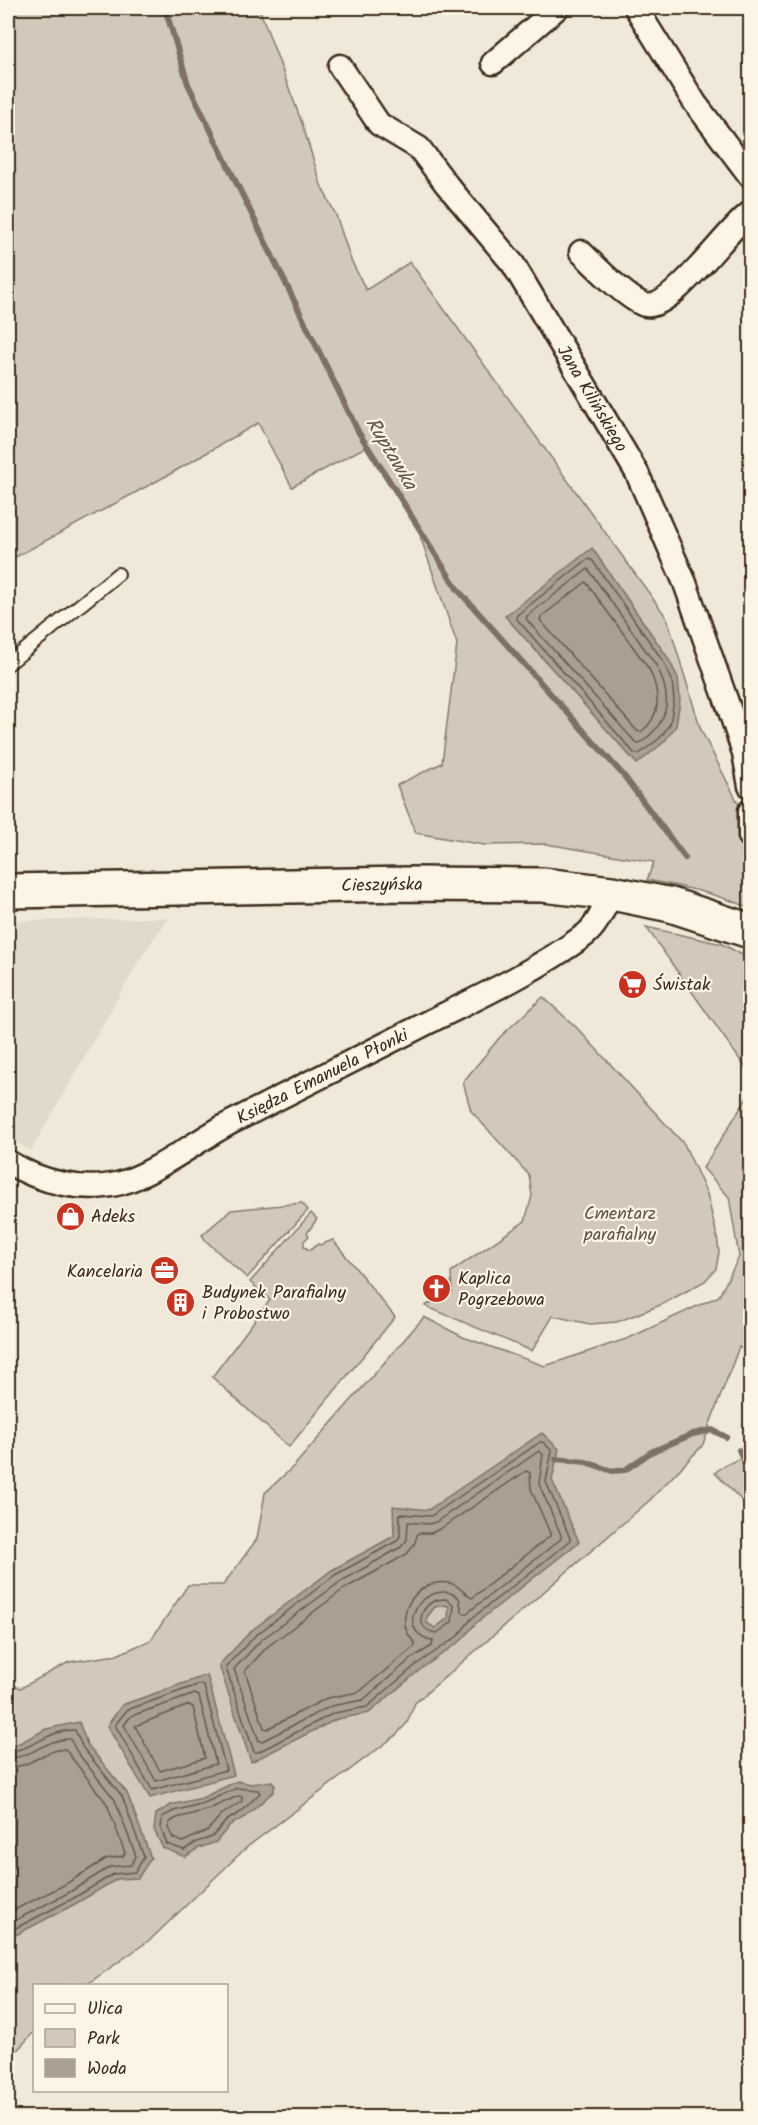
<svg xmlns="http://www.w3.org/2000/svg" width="758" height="2125" viewBox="0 0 758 2125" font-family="Kalam,sans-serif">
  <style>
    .built { fill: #e1d9c9 }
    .green { fill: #d2c9ba; stroke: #867a6c; stroke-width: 1.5 }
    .water { fill: #aaa091; stroke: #7e7163; stroke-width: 1.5; fill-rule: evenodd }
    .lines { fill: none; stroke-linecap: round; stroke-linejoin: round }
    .shore { stroke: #67594c; stroke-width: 1.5 }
    .stream { stroke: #7e7163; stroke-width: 6 }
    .lane-casing { stroke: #3b2a1e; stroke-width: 16 }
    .street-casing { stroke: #3b2a1e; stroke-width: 27 }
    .secondary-casing { stroke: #3b2a1e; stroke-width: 38 }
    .lane { stroke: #fcf5e5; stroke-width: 12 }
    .street { stroke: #fcf5e5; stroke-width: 22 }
    .secondary { stroke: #fcf5e5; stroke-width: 33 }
    .labels { text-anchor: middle; stroke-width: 4.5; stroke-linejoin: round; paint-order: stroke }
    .street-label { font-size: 18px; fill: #3b2a1e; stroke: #fcf5e5 }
    .poi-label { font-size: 18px; fill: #3b2a1e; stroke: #fcf5e5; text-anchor: start }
    .park-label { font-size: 18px; fill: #615245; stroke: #fcf5e5 }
    .water-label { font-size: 20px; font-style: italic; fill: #625346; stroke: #fcf5e5 }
  </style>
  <rect width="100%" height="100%" fill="#f0e9d9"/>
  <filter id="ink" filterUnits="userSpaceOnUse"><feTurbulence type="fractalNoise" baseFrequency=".0167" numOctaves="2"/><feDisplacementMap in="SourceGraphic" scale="12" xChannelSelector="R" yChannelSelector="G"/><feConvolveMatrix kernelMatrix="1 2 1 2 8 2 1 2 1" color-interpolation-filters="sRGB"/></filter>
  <g filter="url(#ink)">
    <!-- built -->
    <polygon class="built" points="169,918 144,952 31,1151 8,1137 8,921"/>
    <!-- green -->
    <g class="green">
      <path d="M8 8H259L302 123 321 185 336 215 351 260 366 290 410 262 667 618 701 730 739 805H746L742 839 743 849 750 852V908C715 893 684 887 647 880L654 862 546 844 484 845 416 833 397 785 442 763 457 644 412 512 369 445 292 487 258 423 170 474 8 561Z"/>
      <polygon points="646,927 722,944 750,959 750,1074"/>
      <polygon points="543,997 576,1027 684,1144 707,1194 717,1236 719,1252 716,1269 705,1281 663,1304 617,1322 590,1324 553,1316 532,1351 425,1306 452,1292 451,1272 525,1221 532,1196 529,1175 471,1111 463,1082 500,1037"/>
      <polygon points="750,1093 750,1354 739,1347 708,1429 712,1430 706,1436 702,1446 650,1500 415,1703 407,1723 395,1736 247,1847 151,1939 86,1985 34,1986 34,2032 11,2057 8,2064 8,1683 21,1688 69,1662 117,1655 151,1640 188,1585 223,1585 257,1539 265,1493 294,1466 424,1317 463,1337 545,1366 629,1338 719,1296 739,1257 729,1197 703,1168"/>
      <polygon points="302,1203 308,1210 247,1278 206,1241 202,1235 231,1210"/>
      <polygon points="311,1213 317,1219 307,1233 309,1236 304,1241 304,1247 310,1250 318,1244 320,1245 333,1240 395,1317 289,1447 212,1377 270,1300 250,1282"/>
      <polygon points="750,1453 750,1509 715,1473 720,1468"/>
    </g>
    <!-- water -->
    <g class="water">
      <polygon points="592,548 668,658 678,678 680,700 676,726 664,742 637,764 505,616"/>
      <path d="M542 1433 559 1449 552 1480 579 1542 475 1624 462 1640 421 1669 369 1713 337 1719 251 1762 219 1665 252 1630 332 1570 394 1536 393 1506 428 1510ZM445 1605 449 1607 448 1618 435 1628 427 1623V1617L435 1607Z"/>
      <polygon points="207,1675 234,1775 150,1798 107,1726 122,1705"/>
      <polygon points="79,1722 87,1744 127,1793 151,1858 138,1878 117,1879 75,1904 8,1939 8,1745 16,1745 46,1729"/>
      <polygon points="237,1781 252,1784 272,1781 275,1786 273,1792 245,1817 230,1825 216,1842 199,1848 185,1857 163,1848 154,1830 156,1814 171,1805 202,1798"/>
    </g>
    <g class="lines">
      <!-- shore -->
      <g class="shore">
        <polygon points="588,559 592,560 663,661 672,680 674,700 670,724 660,738 639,754 635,754 516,618 517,615"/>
        <path d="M588 569 656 665C673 698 670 722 639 744L636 743 526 619 527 616Z"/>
        <path d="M586 582 649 669C660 692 663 715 641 732L637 731 540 620 541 617Z"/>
        <polygon points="540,1442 543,1442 552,1451 546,1482 570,1538 570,1541 471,1619 458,1636 417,1664 367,1707 334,1713 258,1752 254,1752 226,1668 227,1665 256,1635 335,1575 397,1541 400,1536 400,1514 431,1516"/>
        <path d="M539 1451 543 1454 539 1484 561 1535V1539L466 1614 462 1612 459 1598C437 1579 400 1610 417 1632 420 1636 427 1639 433 1641L432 1646 412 1658 363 1700 331 1706 262 1741H259L234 1669 261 1640 340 1582 401 1547 407 1540 408 1522 428 1524 436 1522Z"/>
        <path d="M526 1471 530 1473 531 1489 550 1533V1536L472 1598C464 1594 459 1584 449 1583 416 1577 389 1619 415 1643V1646L359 1692 327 1698 267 1729 264 1728 245 1671 267 1647 344 1589 407 1554 414 1545 418 1533H431L440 1529Z"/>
        <path d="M446 1599 454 1606 452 1622 437 1633C418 1631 416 1612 432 1602 436 1600 442 1599 446 1599Z"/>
        <polygon points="200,1684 204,1686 226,1770 152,1790 115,1725 127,1710"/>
        <polygon points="195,1694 199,1696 216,1764 156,1781 124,1725 131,1716"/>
        <polygon points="189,1705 193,1707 205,1758 160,1771 135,1726"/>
        <path d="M8 1751C30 1752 49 1729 75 1730L83 1748 122 1796 144 1857 135 1872 114 1874 72 1899 8 1932"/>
        <path d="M8 1758C30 1759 47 1738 70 1739L77 1752 115 1800 136 1856 131 1865 110 1867 68 1893 8 1924"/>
        <path d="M8 1767C31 1768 43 1750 65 1749L107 1804 125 1853 123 1856 106 1859 64 1885 8 1913"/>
        <polygon points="237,1788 258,1790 260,1793 241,1812 226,1821 212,1837 197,1842 184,1850 167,1844 161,1829 162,1817 174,1811 204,1803"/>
        <polygon points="238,1796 242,1797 242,1801 221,1815 208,1830 183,1842 173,1838 168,1828 170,1822 177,1818 207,1810"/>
      </g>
      <!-- stream -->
      <g class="stream">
        <polyline points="165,8 188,84 359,433 458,590 624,776 685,858"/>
        <polyline points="739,1450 750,1475"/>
        <polyline points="556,1459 586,1462 612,1471 625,1470 651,1452 693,1434 712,1430 726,1437"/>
      </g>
      <defs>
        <polyline id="lane" points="8,664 118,574"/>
        <g id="street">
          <polyline points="636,8 695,103 750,176"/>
          <polyline points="493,63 557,8"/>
          <path id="s1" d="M340 66 379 124 419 148 447 185 513 264 637 473 685 583 730 711 744 753 750 786"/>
          <path d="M581 252C595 266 627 299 645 305 671 312 728 228 750 213"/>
          <polyline points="750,811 750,836"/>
          <path id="s2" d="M8 1162C40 1182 83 1193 121 1183 158 1172 197 1140 232 1122 298 1088 364 1055 431 1021 484 995 537 970 585 935 598 925 604 907 612 893"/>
        </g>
        <g id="secondary">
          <path id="s3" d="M8 891 409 884 543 885 612 893 671 905 750 931"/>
        </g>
      </defs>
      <!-- lane casing -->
      <use href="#lane" class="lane-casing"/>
      <!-- street casing -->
      <use href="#street" class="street-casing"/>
      <!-- secondary casing -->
      <use href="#secondary" class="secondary-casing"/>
      <!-- lane -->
      <use href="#lane" class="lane"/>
      <!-- street -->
      <use href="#street" class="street"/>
      <!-- secondary -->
      <use href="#secondary" class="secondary"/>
    </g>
  </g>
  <!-- icons -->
  <defs>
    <symbol id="supermarket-disc" viewBox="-11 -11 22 22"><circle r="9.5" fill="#c8321e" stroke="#fcf5e5"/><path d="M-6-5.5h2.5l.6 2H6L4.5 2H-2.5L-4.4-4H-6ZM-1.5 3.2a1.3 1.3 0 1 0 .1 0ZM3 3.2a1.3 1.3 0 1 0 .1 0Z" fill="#fff"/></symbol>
    <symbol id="shop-disc" viewBox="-11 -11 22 22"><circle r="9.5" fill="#c8321e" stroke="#fcf5e5"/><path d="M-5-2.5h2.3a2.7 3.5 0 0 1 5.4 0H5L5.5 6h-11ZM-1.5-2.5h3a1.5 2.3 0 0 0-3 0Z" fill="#fff"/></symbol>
    <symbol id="office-disc" viewBox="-11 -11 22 22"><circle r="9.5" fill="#c8321e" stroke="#fcf5e5"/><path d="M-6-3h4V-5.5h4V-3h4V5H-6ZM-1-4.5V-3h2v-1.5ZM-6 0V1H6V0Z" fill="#fff"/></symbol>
    <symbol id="church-disc" viewBox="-11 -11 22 22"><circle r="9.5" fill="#c8321e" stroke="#fcf5e5"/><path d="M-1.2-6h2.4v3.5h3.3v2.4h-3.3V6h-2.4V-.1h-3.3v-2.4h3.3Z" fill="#fff"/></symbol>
    <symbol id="building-disc" viewBox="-11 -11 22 22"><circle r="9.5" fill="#c8321e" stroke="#fcf5e5"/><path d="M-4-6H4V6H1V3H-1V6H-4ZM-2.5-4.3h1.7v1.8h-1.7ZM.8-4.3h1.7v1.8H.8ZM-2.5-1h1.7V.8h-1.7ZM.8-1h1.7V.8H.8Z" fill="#fff"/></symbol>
  </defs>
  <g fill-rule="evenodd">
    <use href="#supermarket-disc" x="616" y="968" width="33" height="33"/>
    <use href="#shop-disc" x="54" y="1200" width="33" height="33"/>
    <use href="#office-disc" x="148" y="1254" width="33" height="33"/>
    <use href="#church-disc" x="420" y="1272" width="33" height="33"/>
    <use href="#building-disc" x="164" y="1286" width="33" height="33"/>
  </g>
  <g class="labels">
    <!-- street labels -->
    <g class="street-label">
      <text dy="6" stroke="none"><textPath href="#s1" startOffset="422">Jana Kilińskiego</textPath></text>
      <text dy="6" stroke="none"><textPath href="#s3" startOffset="374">Cieszyńska</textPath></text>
      <text dy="6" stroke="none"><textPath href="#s2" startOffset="346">Księdza Emanuela Płonki</textPath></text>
    </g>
    <!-- poi labels -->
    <g class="poi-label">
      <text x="653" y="990">Świstak</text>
      <text x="91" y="1222">Adeks</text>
      <text x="143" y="1277" text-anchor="end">Kancelaria</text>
      <text x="458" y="1284">Kaplica<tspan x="458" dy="21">Pogrzebowa</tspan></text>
      <text x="202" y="1298">Budynek Parafialny<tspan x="202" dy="21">i Probostwo</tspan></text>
    </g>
    <!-- park labels -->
    <g class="park-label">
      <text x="620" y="1219">Cmentarz<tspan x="620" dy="21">parafialny</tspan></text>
    </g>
    <!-- water labels -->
    <g class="water-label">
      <text transform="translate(392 453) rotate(59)" y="7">Ruptawka</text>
    </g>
  </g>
  <!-- margin -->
  <rect width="758" height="2125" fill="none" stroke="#fcf5e5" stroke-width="30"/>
  <rect x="15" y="15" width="728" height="2095" fill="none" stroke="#3b2a1e" stroke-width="2" filter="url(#ink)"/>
  <!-- legend -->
  <rect x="33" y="1984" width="195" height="108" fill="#fcf5e5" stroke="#afa495" stroke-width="1.5"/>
  <rect x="45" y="2004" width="30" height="9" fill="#fcf5e5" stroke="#afa495" stroke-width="1.5"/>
  <text x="87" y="2014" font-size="18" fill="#3b2a1e">Ulica</text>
  <rect x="45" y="2029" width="30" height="18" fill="#d2c9ba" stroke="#afa495" stroke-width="1.5"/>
  <text x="87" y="2044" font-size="18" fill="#3b2a1e">Park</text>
  <rect x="45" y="2059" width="30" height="18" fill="#aaa091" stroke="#afa495" stroke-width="1.5"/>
  <text x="87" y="2074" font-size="18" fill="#3b2a1e">Woda</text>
</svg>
